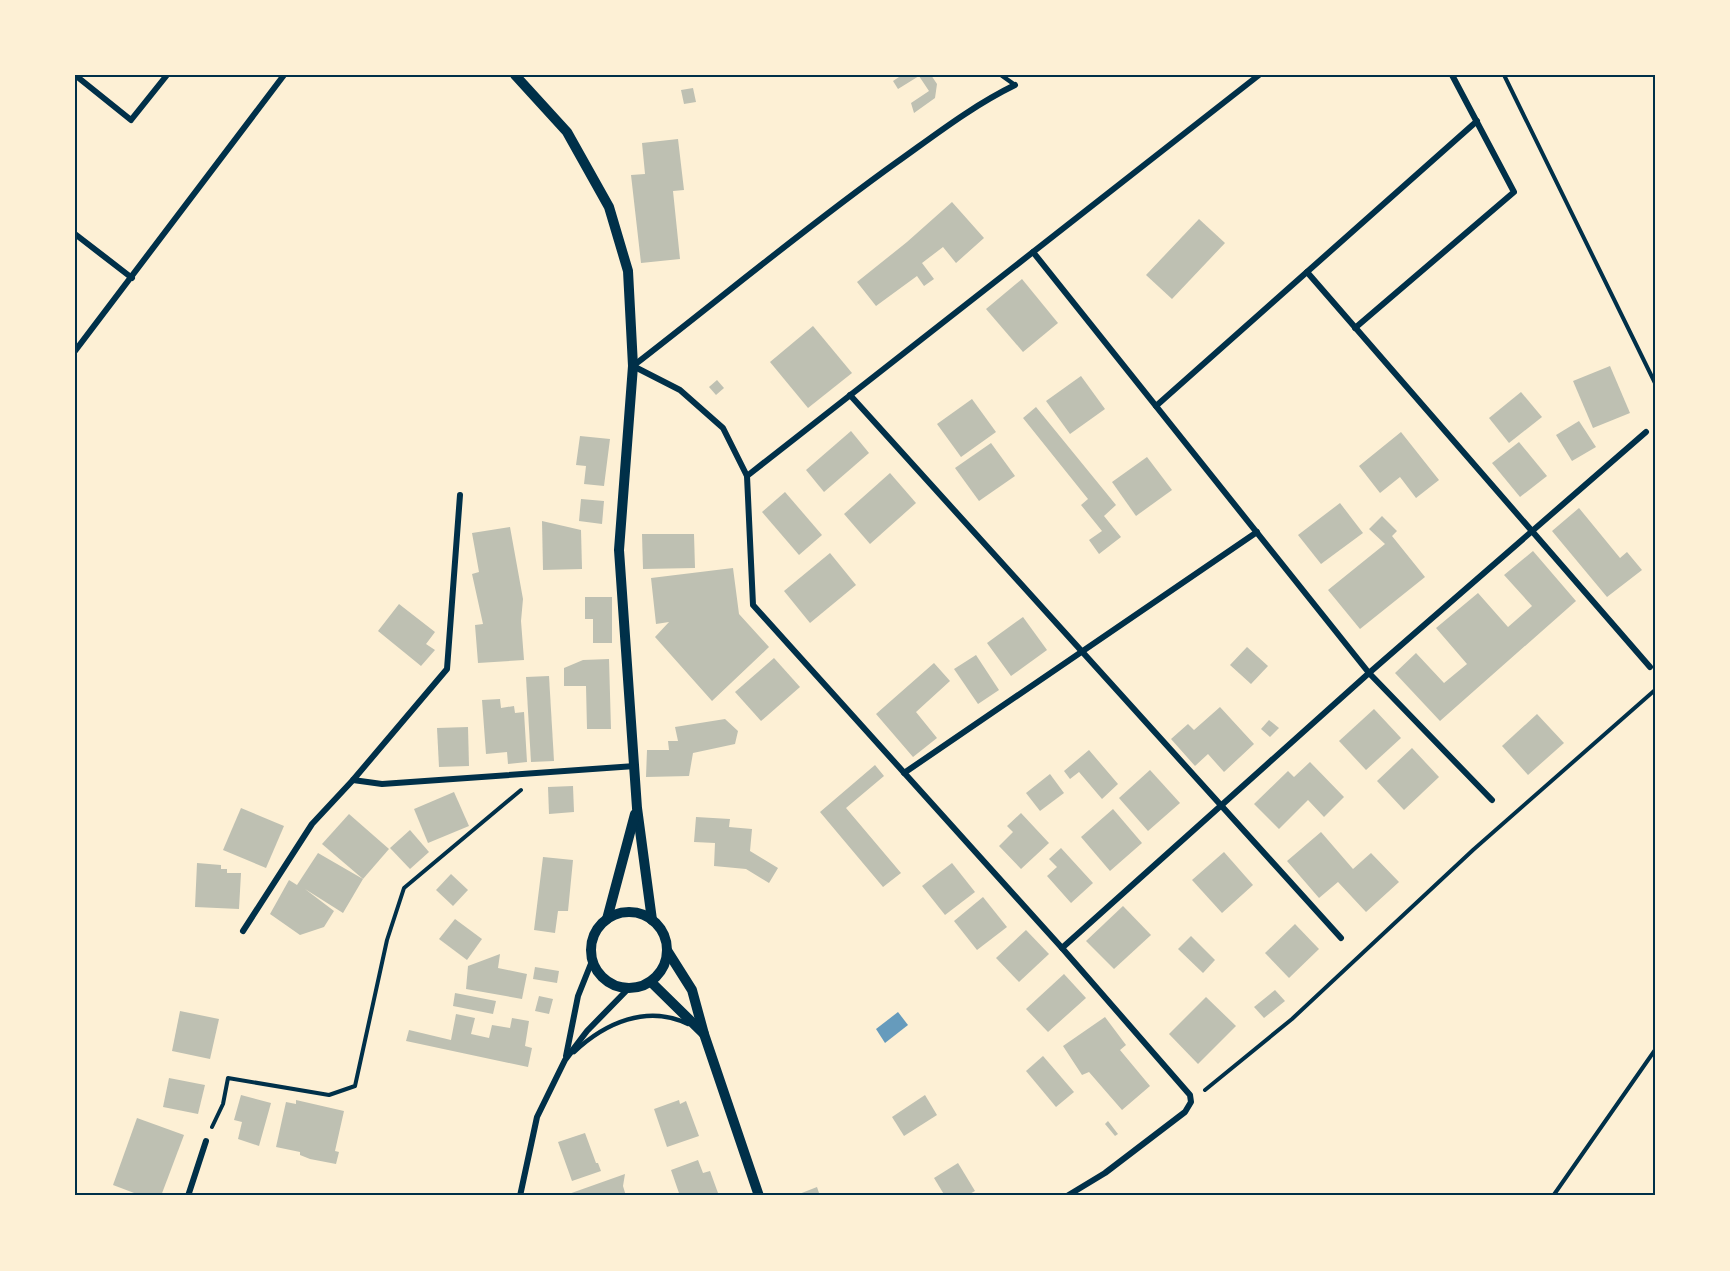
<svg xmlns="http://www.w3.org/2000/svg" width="1730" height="1271" viewBox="0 0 1730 1271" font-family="Spectral,serif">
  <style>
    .water { fill: #669bbc }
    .building { fill: #bec0b2 }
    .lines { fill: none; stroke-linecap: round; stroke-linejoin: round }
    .path { stroke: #003049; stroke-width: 4 }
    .service { stroke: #003049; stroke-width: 4.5 }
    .minor { stroke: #003049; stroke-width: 6 }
    .tertiary { stroke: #003049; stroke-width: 10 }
    .neatline { fill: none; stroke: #003049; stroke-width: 2 }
  </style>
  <rect width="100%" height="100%" fill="#fdf0d5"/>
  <!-- water -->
  <polygon class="water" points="898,1012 908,1025 885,1043 876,1029"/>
  <!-- building -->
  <g class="building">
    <polygon points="902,75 931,75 937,84 935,98 914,113 911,103 929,91 919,76 898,89 893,81"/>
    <polygon points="693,88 696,102 684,104 681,90"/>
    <polygon points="678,139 684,190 673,191 680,259 641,263 631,175 645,174 642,143"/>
    <polygon points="952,202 984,238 956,263 943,247 922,263 934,279 924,286 917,276 876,306 857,282 907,242"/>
    <polygon points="1199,219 1225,243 1172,299 1146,275"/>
    <polygon points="1022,279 1058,323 1023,352 986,309"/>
    <polygon points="813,326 852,373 808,408 770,362"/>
    <polygon points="1610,366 1630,413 1593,428 1573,381"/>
    <polygon points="1081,376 1105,409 1070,434 1046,401"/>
    <polygon points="717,380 724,388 716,395 709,387"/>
    <polygon points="1521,392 1542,417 1509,443 1489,418"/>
    <polygon points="972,399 996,432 961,457 937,424"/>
    <polygon points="1036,407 1116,505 1104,516 1121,537 1099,554 1089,540 1102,531 1081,505 1088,499 1023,418"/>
    <polygon points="1579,421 1596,447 1572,461 1556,435"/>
    <polygon points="851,431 869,453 824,492 806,470"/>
    <polygon points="1401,432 1439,480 1416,498 1400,477 1380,493 1359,466"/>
    <polygon points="580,436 610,439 604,486 584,484 586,466 576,465"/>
    <polygon points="1519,442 1547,476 1520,497 1492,463"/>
    <polygon points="991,443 1015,476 979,501 955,468"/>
    <polygon points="1147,457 1172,490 1136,516 1112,482"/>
    <polygon points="890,473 916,503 870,544 844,514"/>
    <polygon points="785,492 822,535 799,555 762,512"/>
    <polygon points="581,499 604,501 602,524 579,521"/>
    <polygon points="1340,503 1363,533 1321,564 1298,535"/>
    <polygon points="1579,508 1620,558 1627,552 1642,570 1607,597 1552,531"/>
    <polygon points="1382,516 1397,531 1392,536 1425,577 1360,629 1328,590 1385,544 1369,529"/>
    <polygon points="542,521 581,530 582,569 543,570"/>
    <polygon points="510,527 523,599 521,621 524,660 478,663 475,625 483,624 472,574 479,572 472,533"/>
    <polygon points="642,534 694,534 695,568 643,569"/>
    <polygon points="1533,551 1576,601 1440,721 1395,673 1416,653 1444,683 1467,664 1436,628 1478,593 1508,627 1532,606 1504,575"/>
    <polygon points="830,553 856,585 810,623 784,591"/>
    <polygon points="733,568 739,614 769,647 712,701 655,637 669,622 656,624 651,578"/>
    <polygon points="585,597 612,597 612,643 593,643 593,619 585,619"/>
    <polygon points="399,604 435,632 426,644 435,650 421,666 378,631"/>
    <polygon points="1023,617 1047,650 1011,676 987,643"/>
    <polygon points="1247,647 1268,666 1251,684 1230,665"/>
    <polygon points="976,655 999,690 978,704 954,669"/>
    <polygon points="774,658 800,687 761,721 735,692"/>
    <polygon points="609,659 611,729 587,729 586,686 564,686 564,668 583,660"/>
    <polygon points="934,663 950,681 916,712 937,738 913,757 876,714"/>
    <polygon points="549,676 554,761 531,762 526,677"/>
    <polygon points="500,699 501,708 514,706 515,713 524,712 527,762 508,764 507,752 486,754 482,700"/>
    <polygon points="1220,707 1254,744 1224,772 1208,754 1195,766 1171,739 1188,724 1194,730"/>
    <polygon points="1374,709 1401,738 1366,770 1339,741"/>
    <polygon points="1537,714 1564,743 1528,775 1502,746"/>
    <polygon points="725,719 738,731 735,744 693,753 689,776 646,777 647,750 669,750 668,741 678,741 675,727"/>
    <polygon points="1269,720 1279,728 1270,737 1261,729"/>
    <polygon points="468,727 469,766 439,767 437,728"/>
    <polygon points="1412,748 1439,777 1404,810 1377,781"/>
    <polygon points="1089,750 1118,784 1102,799 1079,772 1070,779 1064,771"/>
    <polygon points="1310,762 1344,797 1324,817 1308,800 1279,829 1254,804 1288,771 1294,777"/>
    <polygon points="875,765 884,776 846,808 901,873 883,887 820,812"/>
    <polygon points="1150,770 1180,803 1148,831 1119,798"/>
    <polygon points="1050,774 1064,793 1040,811 1026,793"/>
    <polygon points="573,786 574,812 549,814 548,787"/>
    <polygon points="454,792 469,826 428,843 414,809"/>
    <polygon points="241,808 284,826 266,868 223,850"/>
    <polygon points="1113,809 1142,843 1110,871 1081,837"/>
    <polygon points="1021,813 1049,843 1021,869 999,846 1013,832 1007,826"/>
    <polygon points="349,814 389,849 363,879 322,844"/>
    <polygon points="696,817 730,819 729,827 752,829 750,851 778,868 769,883 746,869 714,866 715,843 694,842"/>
    <polygon points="410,830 429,852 410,869 390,848"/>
    <polygon points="1321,832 1353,869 1371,853 1399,882 1366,912 1338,882 1319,898 1287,861"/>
    <polygon points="1061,848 1093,883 1071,903 1047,876 1057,867 1049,859"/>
    <polygon points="1224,852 1253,885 1222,913 1192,880"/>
    <polygon points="318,853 363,879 343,913 305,889 334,911 324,927 300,935 270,914 289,880 297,885"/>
    <polygon points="543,857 573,860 568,911 558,911 555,933 534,930"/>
    <polygon points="197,863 221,865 221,869 227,869 227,873 241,873 239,909 195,907"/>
    <polygon points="952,863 975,892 945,915 922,886"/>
    <polygon points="451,874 468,890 453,906 436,890"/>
    <polygon points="983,897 1007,927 977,950 954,921"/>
    <polygon points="1123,906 1151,935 1114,969 1086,941"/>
    <polygon points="455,919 482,939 467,960 439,939"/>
    <polygon points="1295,924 1319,949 1289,978 1265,953"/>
    <polygon points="1026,930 1049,954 1019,982 996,958"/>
    <polygon points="1191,936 1215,960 1203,973 1178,949"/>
    <polygon points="500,954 498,968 527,974 522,999 466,989 468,966"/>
    <polygon points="535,967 559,971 557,983 533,979"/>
    <polygon points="1064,974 1086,998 1048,1032 1026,1009"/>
    <polygon points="1275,990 1285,1001 1264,1018 1254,1007"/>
    <polygon points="455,993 496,1001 493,1014 453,1006"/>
    <polygon points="539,996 553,999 549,1014 535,1011"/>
    <polygon points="1206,997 1236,1026 1198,1064 1169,1034"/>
    <polygon points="180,1011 219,1019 210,1059 172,1051"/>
    <polygon points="456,1014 475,1018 471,1034 489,1038 492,1025 510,1028 512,1018 529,1021 525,1046 532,1048 528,1067 406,1041 409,1030 451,1040"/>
    <polygon points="1105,1017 1126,1045 1120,1050 1150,1086 1122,1110 1089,1072 1082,1075 1063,1046"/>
    <polygon points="1043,1056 1074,1092 1056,1107 1026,1071"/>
    <polygon points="169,1078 205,1085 198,1114 163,1107"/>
    <polygon points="241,1095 271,1103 259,1146 238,1139 242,1122 234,1120"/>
    <polygon points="925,1095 937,1115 904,1136 892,1117"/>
    <polygon points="296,1100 344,1111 335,1151 339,1152 336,1164 310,1159 300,1155 300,1152 276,1147 286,1102 296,1104"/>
    <polygon points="679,1100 680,1104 686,1101 699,1136 667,1147 654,1109"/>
    <polygon points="137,1118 184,1135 161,1196 142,1196 113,1185"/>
    <polygon points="1108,1121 1118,1134 1115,1136 1105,1124"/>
    <polygon points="585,1133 596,1163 598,1163 601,1171 572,1181 558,1142"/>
    <polygon points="698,1160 703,1173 710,1171 718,1193 710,1196 680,1196 671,1170"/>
    <polygon points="958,1163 975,1191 966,1196 945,1196 934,1178"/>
    <polygon points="625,1174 623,1186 626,1196 563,1196"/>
    <polygon points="817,1187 820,1196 794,1196"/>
  </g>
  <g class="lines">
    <!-- path -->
    <g class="path">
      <polyline points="1504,75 1655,383"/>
      <polyline points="1205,1090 1292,1019 1473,850 1655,690"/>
      <polyline points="212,1127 223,1104 228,1078 329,1095 355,1086 387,940 404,888 521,790"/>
      <polyline points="1553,1196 1655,1050"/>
    </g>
    <!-- service -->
    <g class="service">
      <polyline points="1001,75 1015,85"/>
      <path d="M574 1052C605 1023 647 1004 688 1024"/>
    </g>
    <!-- minor -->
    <g class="minor">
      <polyline points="75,75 131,120 167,75"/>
      <path d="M1015 85C972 106 935 135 897 162 806 227 721 298 633 366L680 390 723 428 747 476 753 605 1062 948 1190 1095 1191 1102 1185 1112 1105 1173 1067 1196"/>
      <polyline points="75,234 132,278"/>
      <polyline points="1033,252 1369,673 1492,800"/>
      <polyline points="1307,272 1650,667"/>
      <polyline points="1355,328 1514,192 1452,75"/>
      <polyline points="75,351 284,75"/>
      <polyline points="850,395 1341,938"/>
      <polyline points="1156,406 1477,121"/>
      <polyline points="747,476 1259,75"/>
      <polyline points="904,773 1257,532"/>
      <polyline points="353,780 382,784 635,766"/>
      <polyline points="243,931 312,824 353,780 447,669 460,495"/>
      <polyline points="1062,948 1369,673 1646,432"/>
      <polyline points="566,1056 578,996 592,961"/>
      <polyline points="188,1196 206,1141"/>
      <polyline points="520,1196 537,1117 565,1060 587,1031 628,989"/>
    </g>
    <!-- tertiary -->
    <g class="tertiary">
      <polyline points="515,75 567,132 609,207 628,271 633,366 619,550 637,808 652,920"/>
      <circle cx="629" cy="950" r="38"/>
      <polyline points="607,919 635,814"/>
      <polyline points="668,952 692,990 704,1034 759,1196"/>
      <polyline points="651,982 704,1034"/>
    </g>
  </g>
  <!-- border -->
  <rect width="1730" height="1271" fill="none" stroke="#fdf0d5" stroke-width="153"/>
  <rect x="76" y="76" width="1578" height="1118" class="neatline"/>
</svg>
